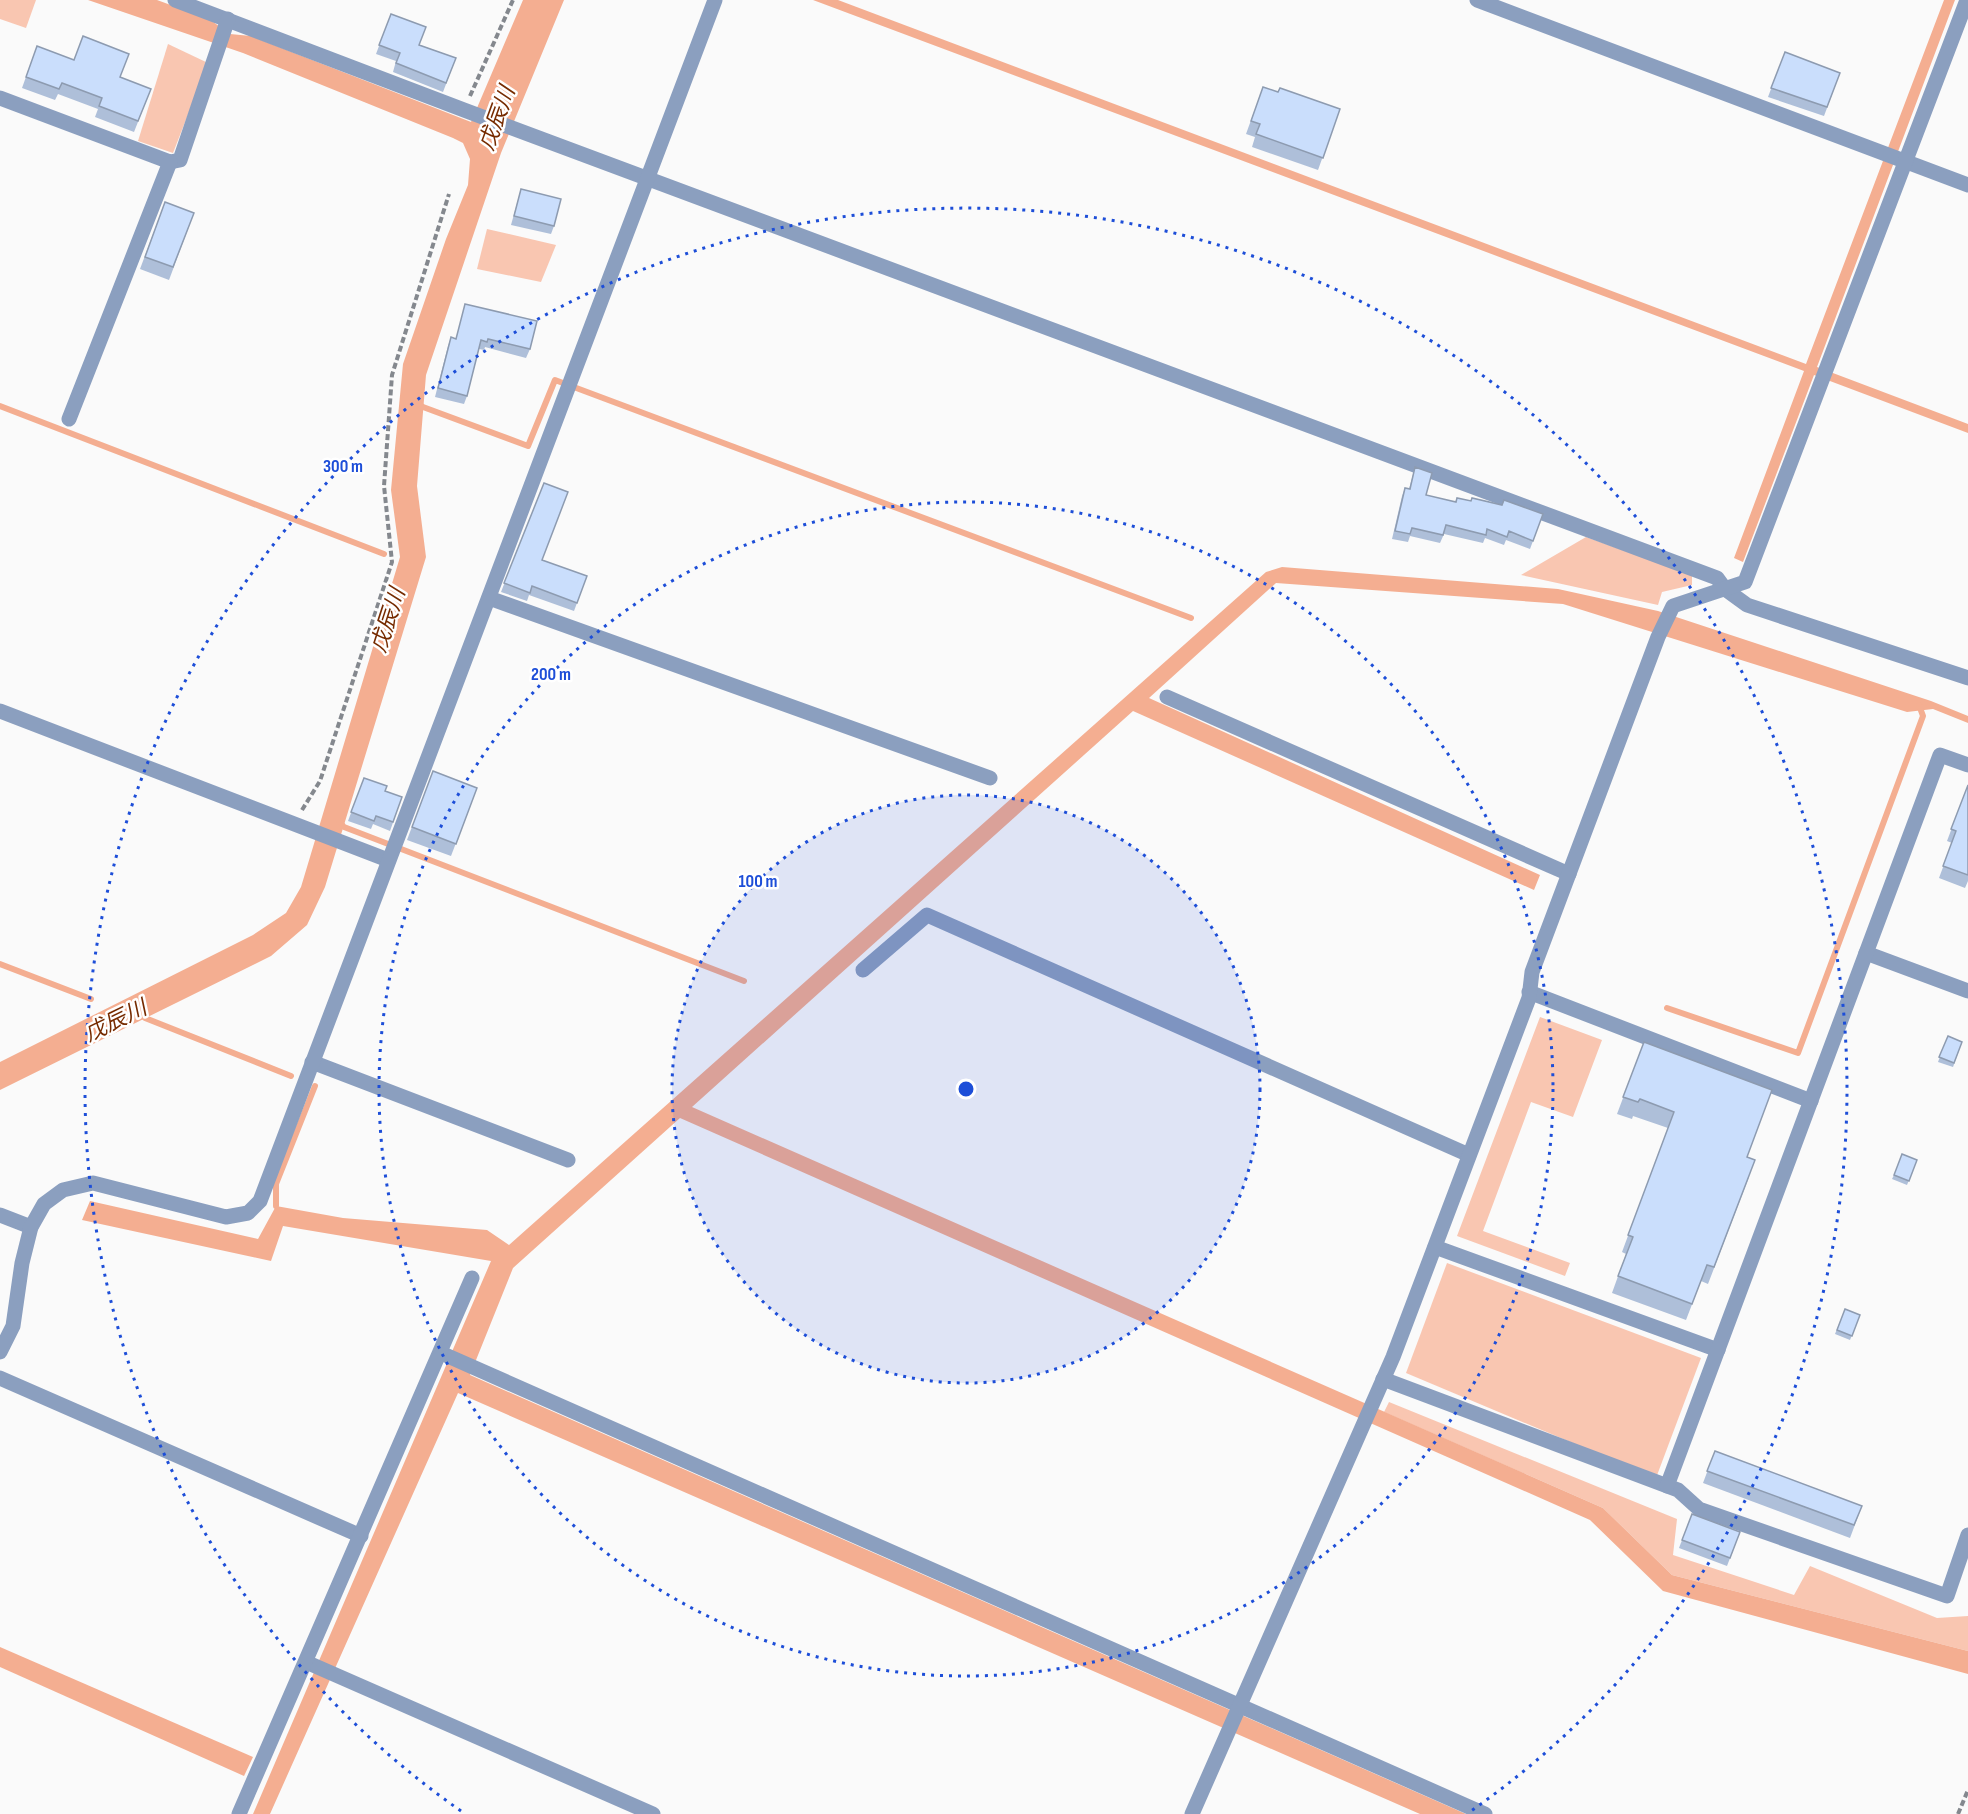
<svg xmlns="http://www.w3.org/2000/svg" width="1968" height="1814" viewBox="0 0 1968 1814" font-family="'Sofia Sans Condensed','Noto Sans JP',sans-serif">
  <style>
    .green { fill: #f9c6b1 }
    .water { fill: #f4ae91 }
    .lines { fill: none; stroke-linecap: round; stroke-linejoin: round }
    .stream { stroke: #f4ae91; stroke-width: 6 }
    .path { stroke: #84888e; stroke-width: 4; stroke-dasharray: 6 3; stroke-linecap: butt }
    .minor { stroke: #8b9fbf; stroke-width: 15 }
    .wall { fill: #aebfd9 }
    .building { fill: #cadefc; stroke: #8d9bb0; stroke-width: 1.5 }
    .ring { fill: none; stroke: #1d4ed8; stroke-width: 3; stroke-dasharray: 3 6 }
    .labels { text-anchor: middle; stroke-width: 5; stroke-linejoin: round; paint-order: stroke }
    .water-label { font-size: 22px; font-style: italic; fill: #762b00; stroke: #fff }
    .centre { fill: #1d4ed8; stroke: #fff; stroke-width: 3 }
    .ring-label { font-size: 18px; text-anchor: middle; font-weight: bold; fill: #1d4ed8; stroke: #fff; stroke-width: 5; stroke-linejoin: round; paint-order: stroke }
  </style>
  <rect width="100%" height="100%" fill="#fafafa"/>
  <!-- green -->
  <g class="green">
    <polygon points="0,0 36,0 26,28 0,19"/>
    <polygon points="168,44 208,63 173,153 138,141"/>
    <polygon points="487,229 556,245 541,282 477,269"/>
    <polygon points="1586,537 1692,575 1692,585 1662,592 1658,605 1521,575"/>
    <polygon points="1540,1017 1602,1040 1573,1117 1531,1102 1483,1231 1570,1263 1565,1276 1457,1236"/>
    <polygon points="1447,1263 1701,1358 1656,1478 1406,1373"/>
    <polygon points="1389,1402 1677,1519 1673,1555 1794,1595 1810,1566 1937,1618 1968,1616 1968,1651 1672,1575 1603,1508 1384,1412"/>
  </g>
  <!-- water -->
  <g class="water">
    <polygon points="88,0 157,0 209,19 230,34 251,36 471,122 523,0 564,0 501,153 426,375 417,486 426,557 325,887 307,925 271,956 0,1090 0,1062 253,935 286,913 301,887 400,557 391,490 403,364 446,239 468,185 470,159 463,143 453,138 243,53"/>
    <polygon points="813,0 838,0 1806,364 1944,0 1955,0 1817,367 1968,424 1968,433 1814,375 1743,562 1734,558 1804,371"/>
    <polygon points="1282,567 1558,589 1658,611 1931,701 1968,716 1968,723 1933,709 1907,712 1563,604 1276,583 1149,698 1540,875 1534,890 1133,711 692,1107 1603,1508 1672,1575 1968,1651 1968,1674 1663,1591 1590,1520 680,1118 513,1268 470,1375 1466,1814 1420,1814 458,1393 270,1814 253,1814 491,1261 283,1226 271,1261 82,1220 90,1201 258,1239 276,1206 343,1218 487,1230 509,1245 1266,572"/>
    <polygon points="0,1647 253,1757 244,1776 0,1667"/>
  </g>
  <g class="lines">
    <!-- stream -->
    <g class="stream">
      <polyline points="417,403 423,407 528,446 555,380 1191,618"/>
      <polyline points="0,406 384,554"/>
      <polyline points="340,822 344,827 744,981"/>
      <polyline points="0,964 91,999"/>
      <polyline points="1667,1008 1798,1053 1923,716 1919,705"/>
      <polyline points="145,1018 291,1076"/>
      <polyline points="276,1206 276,1184 315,1086"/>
    </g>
    <!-- path -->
    <g class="path">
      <polyline points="470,96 513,0"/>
      <polyline points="302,810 320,781 392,562 384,486 392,375 449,194"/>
      <polyline points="1958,1814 1968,1790"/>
    </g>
    <!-- minor -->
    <g class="minor">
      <polyline points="175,0 464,110 1717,578 1725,589 1747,605 1968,678"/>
      <polyline points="1477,0 1968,185"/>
      <polyline points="0,98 170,162 180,160 228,19"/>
      <polyline points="69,419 170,162"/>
      <polyline points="489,598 990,778"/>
      <polyline points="1167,697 1569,874"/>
      <polyline points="0,711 388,860"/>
      <polyline points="1866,953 1968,991"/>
      <polyline points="863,970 927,915 1469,1155"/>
      <polyline points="1529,992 1811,1101"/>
      <polyline points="312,1062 568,1160"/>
      <polyline points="0,1215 31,1227"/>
      <polyline points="1435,1247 1718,1350"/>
      <polyline points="0,1352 13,1326 22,1263 31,1227 44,1204 63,1190 93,1183 226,1217 248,1213 260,1201 715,0"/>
      <polyline points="441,1353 1485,1814"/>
      <polyline points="0,1378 361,1536"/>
      <polyline points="1383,1379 1678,1490 1699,1509 1947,1596 1968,1535"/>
      <polyline points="1667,1486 1940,755 1968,765"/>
      <polyline points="306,1662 653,1814"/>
      <polyline points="239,1814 472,1278"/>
      <polyline points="1192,1814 1393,1357 1529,998 1532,972 1658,637 1673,606 1745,582 1967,0"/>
    </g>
  </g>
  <!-- wall -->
  <g class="wall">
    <polygon points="391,14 420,45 456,58 443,92 393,72 396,61 376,54"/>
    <polygon points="37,46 151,89 134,132 95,117 98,109 58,94 55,100 22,88"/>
    <polygon points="1785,52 1840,73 1824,116 1768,97"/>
    <polygon points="1263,87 1278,92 1340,109 1318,170 1252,147 1255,137 1246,134"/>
    <polygon points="521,189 554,226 551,234 511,225"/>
    <polygon points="165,202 194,213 169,280 140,269"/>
    <polygon points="465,304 530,349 526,358 485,347 484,350 479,349 467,396 464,404 435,397 448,346 451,337 456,339"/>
    <polygon points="1415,467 1426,495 1455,502 1457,498 1471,501 1543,514 1530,549 1506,540 1504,545 1485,538 1483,543 1444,534 1440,543 1410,536 1408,542 1392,539 1402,496 1405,488 1409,489"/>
    <polygon points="544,483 542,560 587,576 574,611 529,595 527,601 501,592"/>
    <polygon points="433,771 477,788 451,856 407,840"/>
    <polygon points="364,778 385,791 402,797 390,831 373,824 371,829 348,821"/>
    <polygon points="1968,785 1968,881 1965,888 1939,878 1952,843 1947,841"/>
    <polygon points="1948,1036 1962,1042 1953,1067 1938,1062"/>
    <polygon points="1644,1042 1747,1157 1749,1177 1708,1284 1701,1281 1686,1320 1612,1293 1626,1254 1622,1252 1668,1128 1633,1116 1632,1119 1617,1114"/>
    <polygon points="1917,1160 1907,1185 1892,1179 1894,1175"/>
    <polygon points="1845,1309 1860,1315 1850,1340 1835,1334"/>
    <polygon points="1715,1451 1862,1506 1850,1538 1703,1483"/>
    <polygon points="1692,1514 1740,1532 1727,1566 1679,1548"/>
  </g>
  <!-- building -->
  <g class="building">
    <polygon points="391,14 426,27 419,45 456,58 446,83 396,63 400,53 379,45"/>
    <polygon points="83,36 129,54 120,77 151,89 138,121 99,106 102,98 62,83 59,89 26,77 37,46 74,60"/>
    <polygon points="1785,52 1840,73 1827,107 1771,88"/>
    <polygon points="1263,87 1278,92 1280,88 1340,109 1323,158 1256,134 1260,124 1251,121"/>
    <polygon points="521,189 561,199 554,226 514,216"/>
    <polygon points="165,202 194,213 173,267 145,257"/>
    <polygon points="465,304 537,321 530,349 488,339 487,342 481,340 467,396 438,388 451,337 456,339"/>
    <polygon points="1415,467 1432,473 1426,495 1456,502 1457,498 1471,501 1472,498 1502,505 1504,500 1543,514 1533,541 1509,531 1507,537 1487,529 1486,535 1446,525 1443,535 1412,528 1410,534 1395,531 1405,488 1410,489"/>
    <polygon points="544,483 568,492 542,560 587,576 577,603 532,586 530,593 504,583"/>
    <polygon points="433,771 477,788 456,844 412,827"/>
    <polygon points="364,778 387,786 385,791 402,797 393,822 376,816 374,821 351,812"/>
    <polygon points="1968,785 1968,875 1943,866 1956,831 1951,829"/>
    <polygon points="1948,1036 1962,1042 1954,1063 1939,1057"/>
    <polygon points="1644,1042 1772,1090 1747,1157 1755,1160 1714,1267 1707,1265 1692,1304 1618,1276 1633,1237 1628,1235 1674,1112 1640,1099 1638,1102 1623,1097"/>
    <polygon points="1902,1154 1917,1160 1909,1181 1894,1175"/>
    <polygon points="1845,1309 1860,1315 1852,1336 1837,1330"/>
    <polygon points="1715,1451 1862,1506 1854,1525 1707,1471"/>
    <polygon points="1692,1514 1740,1532 1730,1558 1682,1540"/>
  </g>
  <!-- distance rings -->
  <circle cx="966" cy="1089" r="294" fill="#1d4ed8" fill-opacity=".12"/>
  <g class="ring">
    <circle cx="966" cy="1089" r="294"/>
    <circle cx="966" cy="1089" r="587"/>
    <path d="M461 1811A881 881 0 1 1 1471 1811"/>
  </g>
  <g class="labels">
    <!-- water labels -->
    <g class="water-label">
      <text transform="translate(496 118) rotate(-70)" y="8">戊辰川</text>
      <text transform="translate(387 620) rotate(-72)" y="8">戊辰川</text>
      <text transform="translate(115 1020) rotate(-26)" y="8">戊辰川</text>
    </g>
  </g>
  <circle cx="966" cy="1089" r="9" class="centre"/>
  <g class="ring-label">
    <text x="343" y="472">300 m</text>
    <text x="551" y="680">200 m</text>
    <text x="758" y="887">100 m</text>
  </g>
</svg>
